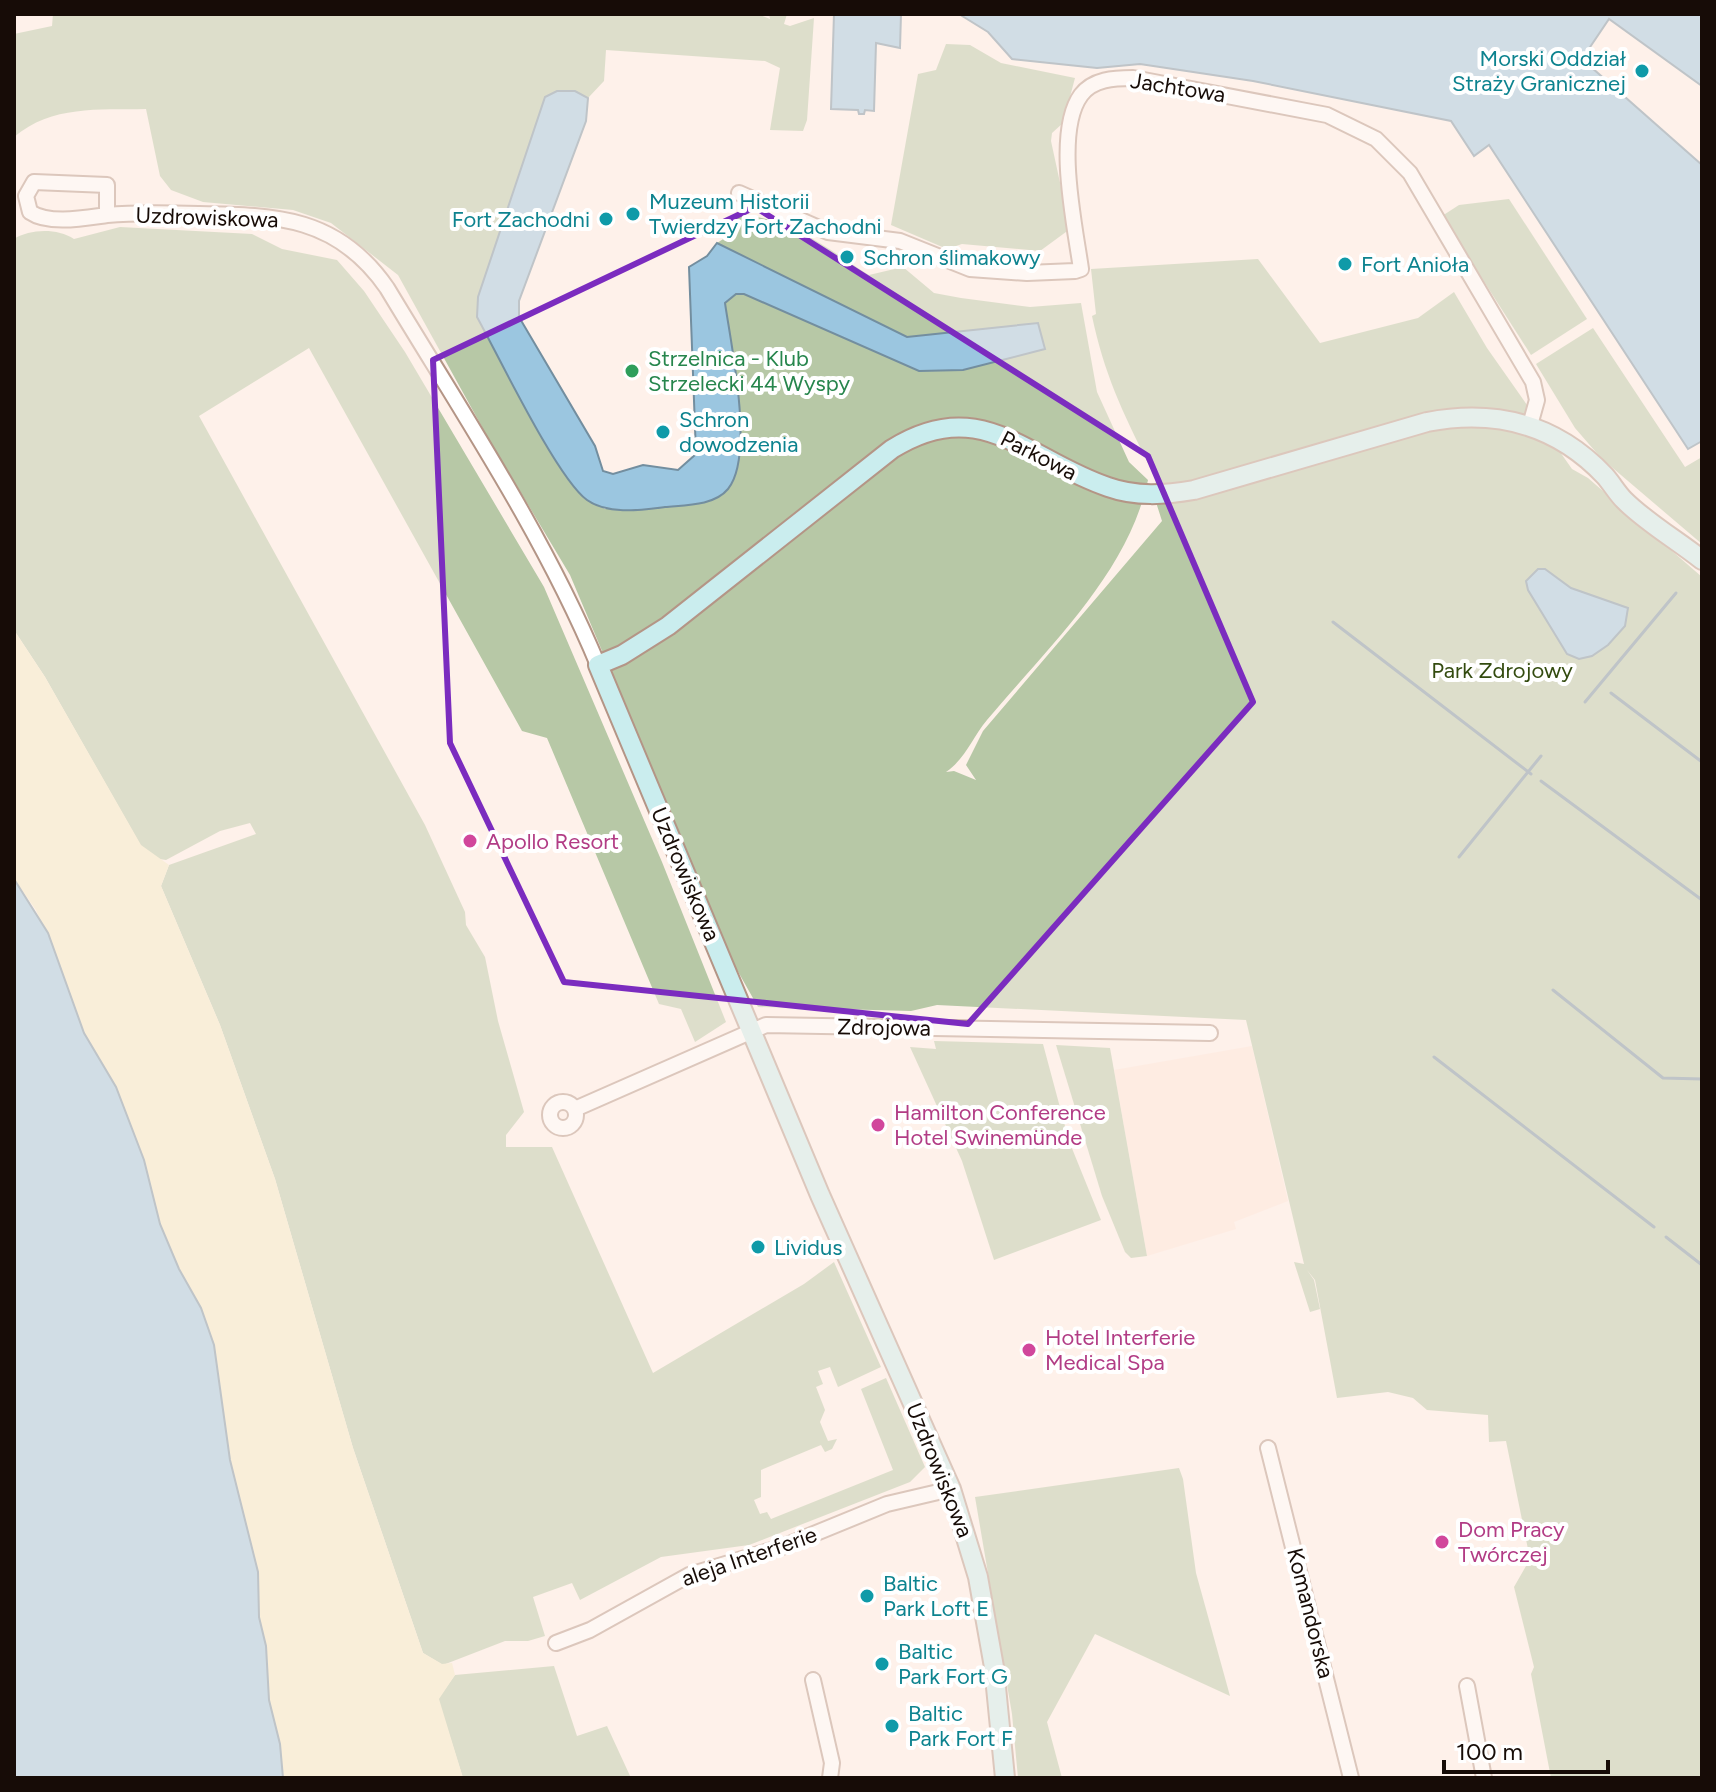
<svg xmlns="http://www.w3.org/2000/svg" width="1716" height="1792" viewBox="0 0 1716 1792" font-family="Figtree,sans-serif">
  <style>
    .built { fill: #ffe6da }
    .green { fill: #b7c8a6 }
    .sand { fill: #f4eac5 }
    .water { fill: #9bc6e0; stroke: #738e9f; stroke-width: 2 }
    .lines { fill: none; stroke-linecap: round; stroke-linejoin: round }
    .stream { stroke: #738e9f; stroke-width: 3 }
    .street-casing { stroke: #b49586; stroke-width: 18 }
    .secondary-casing { stroke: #b49586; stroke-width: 22 }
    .street { stroke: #fff; stroke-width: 14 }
    .secondary { stroke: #caedee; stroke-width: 18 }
    .marked { fill: none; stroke: #7b2cbf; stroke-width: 6; stroke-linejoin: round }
    .culture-dot { fill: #0f9aa8; stroke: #fff; stroke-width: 3 }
    .leisure-dot { fill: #2e9e5b; stroke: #fff; stroke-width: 3 }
    .hotel-dot { fill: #d1479c; stroke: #fff; stroke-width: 3 }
    .labels { text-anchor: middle; stroke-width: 8; stroke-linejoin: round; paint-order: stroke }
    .culture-label { font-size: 22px; fill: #0d838f; stroke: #fff; text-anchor: start }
    .street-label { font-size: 22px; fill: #170c07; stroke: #fff }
    .leisure-label { font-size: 22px; fill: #27864d; stroke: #fff; text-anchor: start }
    .park-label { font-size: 22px; fill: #334b0f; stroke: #fff }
    .hotel-label { font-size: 22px; fill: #b23c85; stroke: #fff; text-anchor: start }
  </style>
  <rect width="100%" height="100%" fill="#fef1ea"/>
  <!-- built -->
  <polygon class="built" points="1252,1046 1288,1201 1234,1222 1236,1229 1147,1256 1114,1070"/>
  <!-- green -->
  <g class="green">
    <path d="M53 14H758L770 19 769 14H787L784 24 790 26 814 18 807 120 803 131 770 130 780 68 765 61 606 50 604 81 588 98 575 91 546 97 478 296 477 317 578 491 605 509 702 503 727 491 737 378 725 303 736 294H744L919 371 1038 323 907 337 717 243 728 236 738 217C785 212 831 252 869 275L903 267 934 293 961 298 1030 307 1081 303 1097 392 1129 462 1148 480C1128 574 1047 648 987 720 972 738 966 758 946 772L954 771 976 780 966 765 983 731 1162 521 1154 496 1157 473 1148 463C1122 411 1104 373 1092 316L1096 314 1091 269 1258 259 1320 343 1418 318 1454 292 1487 348 1572 469 1588 478 1702 577V1778H1551L1531 1674 1534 1667 1514 1587 1530 1559 1506 1441 1489 1442 1488 1415 1427 1410 1413 1398 1388 1392 1337 1398 1315 1280 1307 1270 1314 1280 1320 1309 1310 1312 1294 1262 1304 1264 1246 1020 937 1005 911 1011 758 1007 736 968 570 575 487 436 398 275 331 223 293 210 203 202 171 190 160 176 146 109C98 110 52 105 14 137V34L52 26Z"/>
    <polygon points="946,44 970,45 1001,63 1075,78 1063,123 1052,133 1051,141 1070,229 1040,251 962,244 947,249 891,225 918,74 936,70"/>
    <polygon points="1509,199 1587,319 1531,355 1442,216 1459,205"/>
    <path d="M120 227 252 234 282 249 337 260 364 291 405 352 544 587 662 862 726 1022 695 1042 681 1009 659 1004 547 738 522 731 309 348 199 416 425 825 465 912 466 925 485 957 498 1021 524 1112 506 1135V1147H552L653 1373 804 1284 834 1262 881 1367 838 1387 830 1367 818 1371 823 1384 816 1387 825 1410 820 1422 828 1441 837 1439 832 1449 825 1452 821 1445 761 1470V1497L754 1500 760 1514 767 1512 771 1519 893 1470 861 1389 886 1378 925 1467 910 1482 749 1545 661 1557 580 1600 572 1583 533 1597 545 1636 528 1641H505L443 1665 423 1653 353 1448 275 1179 220 1025 161 886 169 865 256 834 250 823 220 831 166 860 153 858 141 846 45 677 14 630V239C30 229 57 228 74 239Z"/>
    <polygon points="1593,328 1685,467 1702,457 1702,544 1601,458 1575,428 1536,364"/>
    <polygon points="934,1041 1043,1044 1069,1141 1101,1220 994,1260 962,1161 910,1047 936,1049"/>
    <polygon points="1056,1045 1110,1048 1147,1256 1131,1258 1125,1252 1102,1196"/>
    <polygon points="1179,1468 1183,1479 1196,1573 1230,1696 1095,1634 1047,1722 1062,1778 1018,1778 1012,1714 975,1497"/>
    <polygon points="554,1666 577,1736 607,1726 631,1778 463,1778 438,1699 455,1675"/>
  </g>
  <!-- sand -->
  <polygon class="sand" points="14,630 45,677 141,845 169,865 161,886 220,1025 275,1179 353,1448 423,1653 442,1664 452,1663 455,1675 439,1699 463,1778 283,1778 269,1700 266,1646 259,1617 258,1572 230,1460 214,1345 201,1308 179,1269 160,1224 144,1160 116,1087 84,1033 36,910 14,879"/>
  <!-- water -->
  <g class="water">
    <polygon points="834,14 901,14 900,48 876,43 874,111 865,110 864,114 859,114 858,110 831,109"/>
    <polygon points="959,14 1702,14 1702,86 1609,19 1582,59 1702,165 1702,441 1688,449 1489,145 1474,156 1451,121 1253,81 1140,64 1097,68 1012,59 988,32"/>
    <path d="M557 91H575L588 98 586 121 519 301V317L595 446 603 471 613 474 643 465 678 470 696 454 689 267 707 256 717 243 907 337 1038 323 1045 349 963 370 919 371 744 294H736L725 303C731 345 755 456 728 489 714 506 685 505 665 507 641 510 608 515 587 500 557 478 499 357 477 317L478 297 545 97Z"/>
    <polygon points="1538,569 1545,569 1571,588 1628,608 1625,626 1608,645 1592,656 1579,659 1567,654 1528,590 1526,581"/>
    <polygon points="14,879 48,933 84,1033 116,1087 144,1160 160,1224 179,1269 201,1308 214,1345 230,1460 258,1572 259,1617 266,1646 269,1700 280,1744 283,1778 14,1778"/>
  </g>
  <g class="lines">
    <!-- stream -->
    <g class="stream">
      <polyline points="1333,622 1531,774"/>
      <polyline points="1611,693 1702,762"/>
      <polyline points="1585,702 1676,593"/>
      <polyline points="1541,781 1702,900"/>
      <polyline points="1459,857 1541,756"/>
      <polyline points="1553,990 1663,1078 1702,1079"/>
      <polyline points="1434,1057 1654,1227"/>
      <polyline points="1666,1237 1702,1265"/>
    </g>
    <defs>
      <g id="street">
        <path d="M739 193 828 232 900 241 970 269 1027 273 1075 271 1081 269C1075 226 1054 132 1081 95 1093 79 1114 78 1133 78L1327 115 1376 139 1410 173 1533 382 1537 400 1530 425"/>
        <path d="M107 215V185L34 182 26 196 30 212C49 225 85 218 107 215 138 212 168 213 199 214 277 215 338 217 387 288 461 411 543 533 598 665"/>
        <circle cx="563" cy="1115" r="13"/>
        <polyline points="575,1109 766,1025 1210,1033"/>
        <polyline points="1268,1448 1351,1778"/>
        <polyline points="556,1643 590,1630 689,1575 782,1547 887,1504 951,1489"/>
        <polyline points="813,1680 832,1763 830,1778"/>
        <polyline points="1467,1686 1484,1778"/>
      </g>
      <path id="secondary" d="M1005 1778 994 1667 978 1577 951 1489 820 1195 598 665 622 655 668 626 892 449C981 393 1027 460 1108 487 1136 497 1165 495 1194 490L1427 422C1495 409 1556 424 1605 476 1612 484 1617 493 1624 500 1647 523 1677 540 1702 560"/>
    </defs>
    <!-- street casing -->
    <use href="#street" class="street-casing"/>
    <!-- secondary casing -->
    <use href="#secondary" class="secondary-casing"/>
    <!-- street -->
    <use href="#street" class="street"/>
    <!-- secondary -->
    <use href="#secondary" class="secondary"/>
  </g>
  <!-- marked area -->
  <path d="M0 0H1716V1792H0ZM755 207 1148 456 1253 702 968 1024 564 982 450 743 433 360Z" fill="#fef1ea" fill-opacity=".55" fill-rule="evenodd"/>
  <path class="marked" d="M755 207 1148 456 1253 702 968 1024 564 982 450 743 433 360Z"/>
  <!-- markers -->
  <g class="culture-dot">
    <circle cx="1642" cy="71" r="8"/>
    <circle cx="633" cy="214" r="8"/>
    <circle cx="606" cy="219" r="8"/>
    <circle cx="847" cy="257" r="8"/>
    <circle cx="1345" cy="264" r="8"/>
    <circle cx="663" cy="432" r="8"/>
    <circle cx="758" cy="1247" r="8"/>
    <circle cx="867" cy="1596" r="8"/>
    <circle cx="882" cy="1664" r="8"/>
    <circle cx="892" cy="1726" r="8"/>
  </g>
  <circle class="leisure-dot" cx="632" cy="371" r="8"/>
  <g class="hotel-dot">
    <circle cx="470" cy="841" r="8"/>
    <circle cx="878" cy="1125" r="8"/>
    <circle cx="1029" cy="1350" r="8"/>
    <circle cx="1442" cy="1542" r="8"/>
  </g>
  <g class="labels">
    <!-- culture labels -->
    <g class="culture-label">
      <text x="1626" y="66" text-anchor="end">Morski Oddział<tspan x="1626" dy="25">Straży Granicznej</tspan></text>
      <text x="649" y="209">Muzeum Historii<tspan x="649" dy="25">Twierdzy Fort Zachodni</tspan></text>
      <text x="590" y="227" text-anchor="end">Fort Zachodni</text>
      <text x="863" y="265">Schron ślimakowy</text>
      <text x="1361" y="272">Fort Anioła</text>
      <text x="679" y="427">Schron<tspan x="679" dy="25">dowodzenia</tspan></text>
      <text x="774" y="1255">Lividus</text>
      <text x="883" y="1591">Baltic<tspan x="883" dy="25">Park Loft E</tspan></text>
      <text x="898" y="1659">Baltic<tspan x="898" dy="25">Park Fort G</tspan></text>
      <text x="908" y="1721">Baltic<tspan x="908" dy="25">Park Fort F</tspan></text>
    </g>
    <!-- street labels -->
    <g class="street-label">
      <text transform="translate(1178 87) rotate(9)" y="8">Jachtowa</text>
      <text transform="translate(207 217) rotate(2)" y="8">Uzdrowiskowa</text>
      <text transform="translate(1039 455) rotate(27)" y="8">Parkowa</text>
      <text transform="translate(686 874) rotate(67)" y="8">Uzdrowiskowa</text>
      <text transform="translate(884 1027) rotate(1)" y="8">Zdrojowa</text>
      <text transform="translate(940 1470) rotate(68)" y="8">Uzdrowiskowa</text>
      <text transform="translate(749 1556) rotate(-19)" y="8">aleja Interferie</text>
      <text transform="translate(1311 1613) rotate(76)" y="8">Komandorska</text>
    </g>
    <!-- leisure labels -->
    <g class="leisure-label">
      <text x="648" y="366">Strzelnica - Klub<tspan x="648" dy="25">Strzelecki 44 Wyspy</tspan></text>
    </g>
    <!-- park labels -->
    <g class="park-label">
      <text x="1502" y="678">Park Zdrojowy</text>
    </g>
    <!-- hotel labels -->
    <g class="hotel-label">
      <text x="486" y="849">Apollo Resort</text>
      <text x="894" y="1120">Hamilton Conference<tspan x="894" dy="25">Hotel Swinemünde</tspan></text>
      <text x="1045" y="1345">Hotel Interferie<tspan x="1045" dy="25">Medical Spa</tspan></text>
      <text x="1458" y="1537">Dom Pracy<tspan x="1458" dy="25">Twórczej</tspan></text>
    </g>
  </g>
  <!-- border -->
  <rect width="1716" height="1792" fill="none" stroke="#170c07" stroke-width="32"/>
  <!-- scale -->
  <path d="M1444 1760v12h164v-12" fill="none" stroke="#170c07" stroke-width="4"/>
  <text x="1456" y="1760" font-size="24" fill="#170c07" stroke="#ffffff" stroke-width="6" paint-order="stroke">100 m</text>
</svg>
